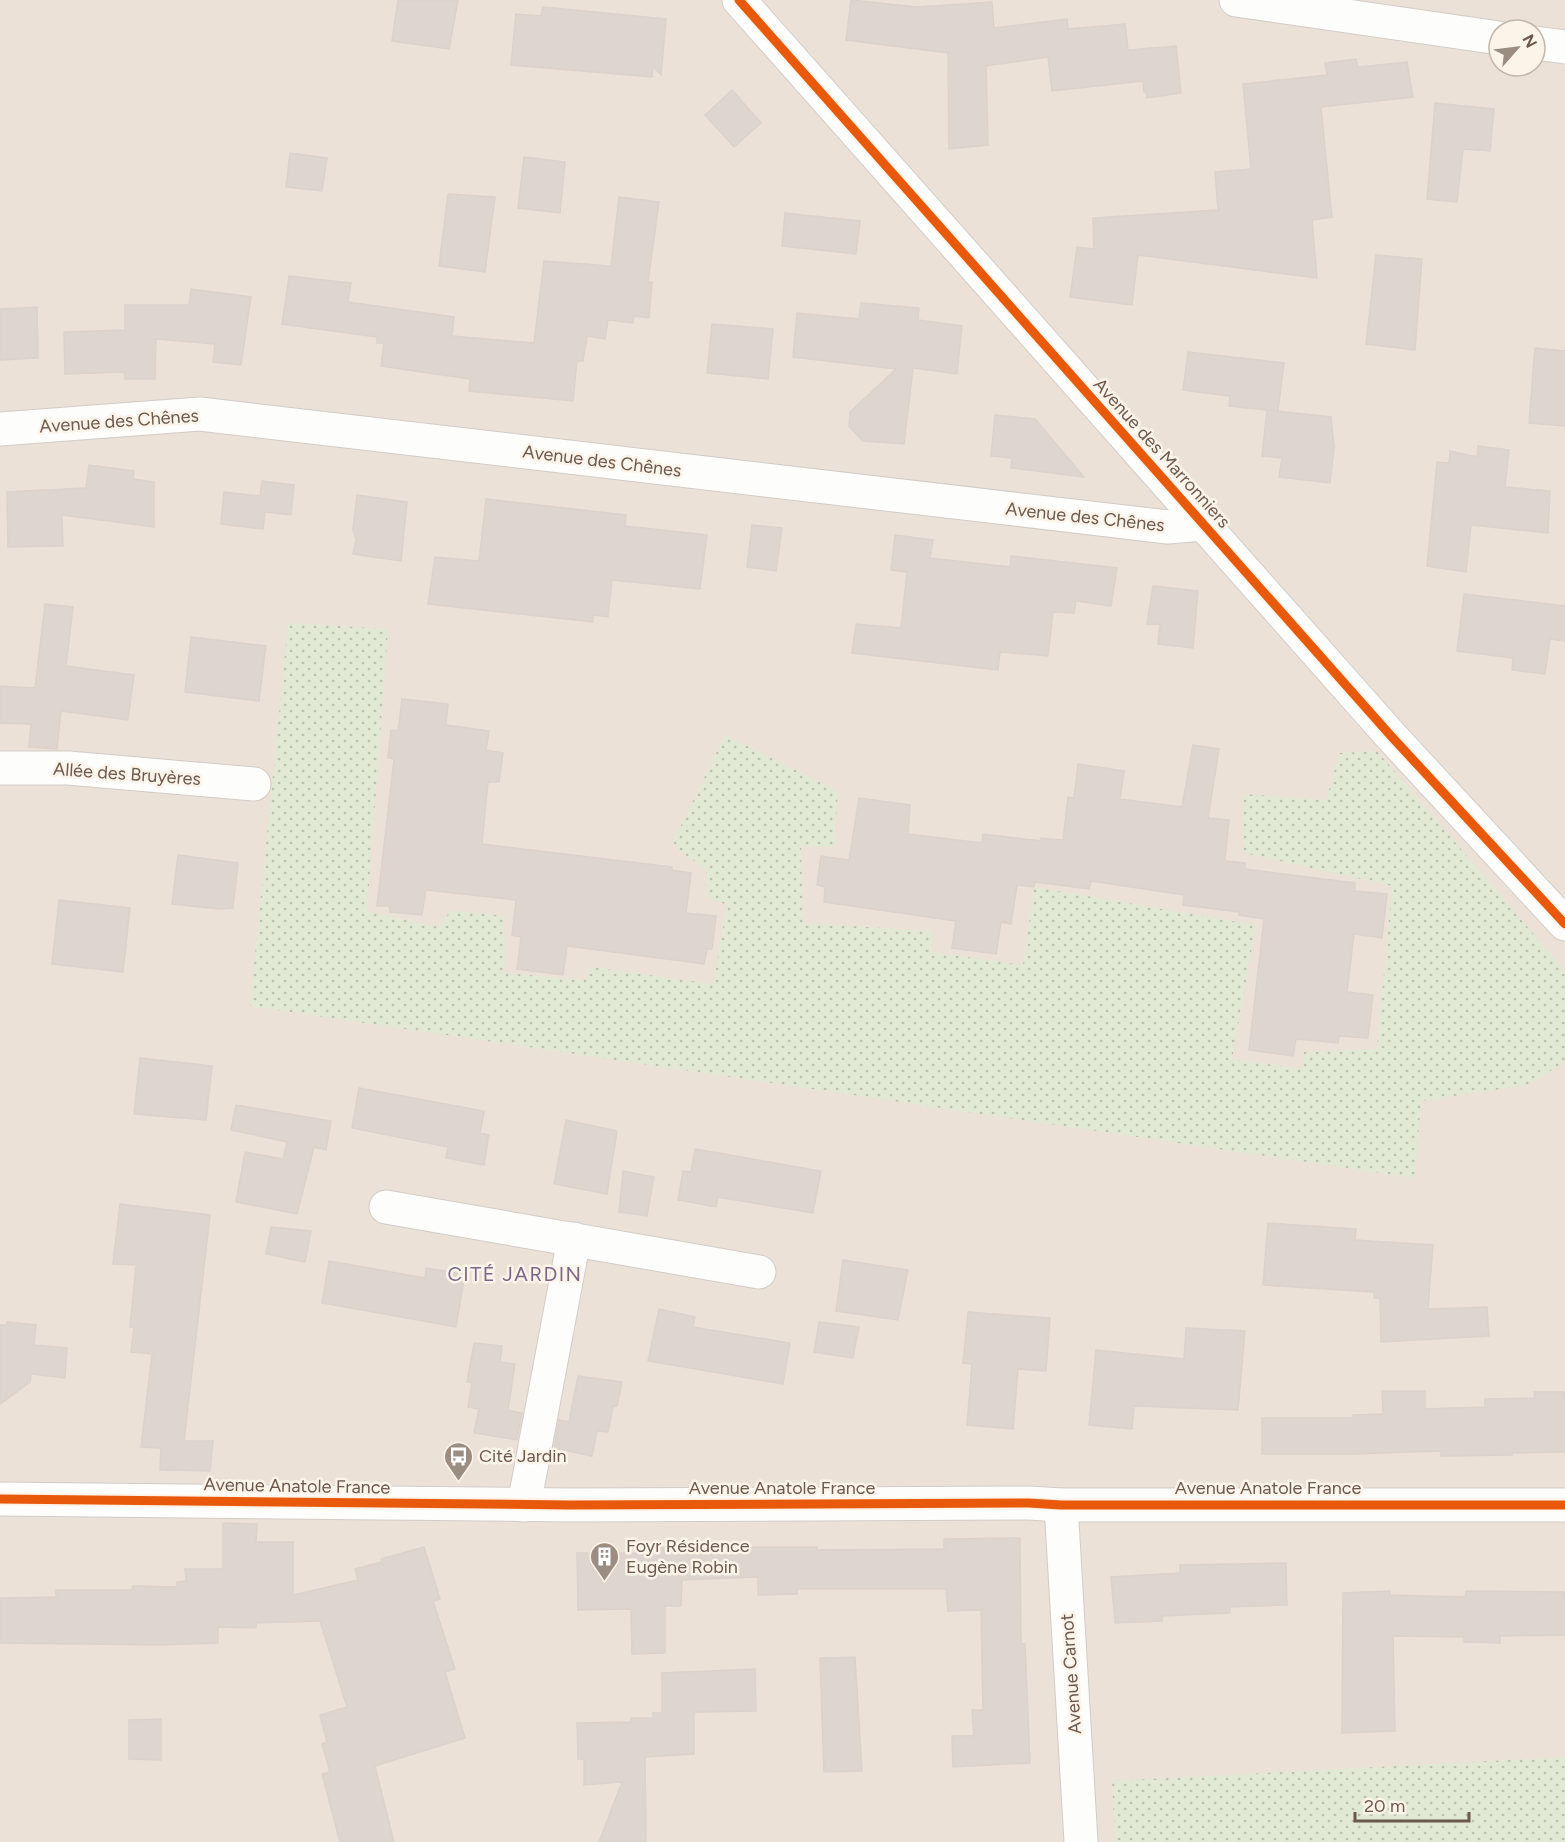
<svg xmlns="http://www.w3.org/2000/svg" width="1565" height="1842" viewBox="0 0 1565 1842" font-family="Figtree,sans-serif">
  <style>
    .residential { fill: #ece1d6; fill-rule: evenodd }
    .park { fill: url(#park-dots) }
    .building { fill: #ddd5ce; stroke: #dcd2cb; stroke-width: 1.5 }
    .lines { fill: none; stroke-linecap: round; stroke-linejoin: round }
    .minor-casing { stroke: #d2ccc7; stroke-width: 35 }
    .tertiary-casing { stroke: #d2ccc7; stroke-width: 35 }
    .minor { stroke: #fdfdfc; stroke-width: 33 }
    .tertiary { stroke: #fdfdfc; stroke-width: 33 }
    .cycleway-casing { stroke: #fcf4e9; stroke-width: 13 }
    .cycleway { stroke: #e8590c; stroke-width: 9 }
    .labels { text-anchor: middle; stroke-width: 5; stroke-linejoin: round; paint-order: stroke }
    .street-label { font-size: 18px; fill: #6d584d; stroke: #fcf4e9 }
    .poi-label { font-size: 18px; fill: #6d584d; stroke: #fcf4e9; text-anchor: start }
    .neighbourhood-label { font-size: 20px; letter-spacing: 1.5px; fill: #7c6589; stroke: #fcf4e9 }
  </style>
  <defs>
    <pattern id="park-dots" width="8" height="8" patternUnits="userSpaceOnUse" patternTransform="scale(1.5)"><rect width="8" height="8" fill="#e1e9d4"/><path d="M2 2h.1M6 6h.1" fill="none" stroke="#bbc0ae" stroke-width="1.8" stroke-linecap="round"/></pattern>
  </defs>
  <rect width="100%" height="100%" fill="#f4efe8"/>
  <!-- residential -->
  <path class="residential" d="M0 0H1565V1842H0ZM1499 30H1535V66H1499Z"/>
  <!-- park -->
  <g class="park">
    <polygon points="288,623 388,629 367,912 439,927 451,910 504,916 505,973 585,980 591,967 713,984 727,905 707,897 706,869 681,852 673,842 725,735 838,791 834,847 801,846 803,923 931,931 932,952 1023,965 1034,887 1256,925 1232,1059 1303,1069 1304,1052 1377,1049 1392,886 1244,853 1243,794 1326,800 1340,753 1377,751 1565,971 1565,1062 1528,1085 1421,1101 1415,1178 250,1006"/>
    <polygon points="1565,1757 1565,1842 1115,1842 1112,1781"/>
  </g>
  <!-- building -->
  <g class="building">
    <polygon points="398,0 458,0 449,49 392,41"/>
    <polygon points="851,0 917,7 992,2 994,28 1067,19 1068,29 1125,24 1128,50 1176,46 1181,93 1147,98 1146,92 1144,92 1143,81 1052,91 1048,57 986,66 988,145 949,149 948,53 846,40"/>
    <polygon points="543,7 666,19 661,75 653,66 652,77 511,65 516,14 541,16"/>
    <polygon points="1356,59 1358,67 1407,62 1413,97 1321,107 1332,217 1312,220 1317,278 1138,255 1132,305 1070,297 1077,247 1094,249 1093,218 1218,210 1215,172 1251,169 1243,84 1327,75 1325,63"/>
    <polygon points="732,90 761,123 734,147 705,115"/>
    <polygon points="1435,103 1494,109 1490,151 1463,149 1457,202 1427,199"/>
    <polygon points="290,153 327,158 322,191 286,187"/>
    <polygon points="524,157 565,162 560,213 518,208"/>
    <polygon points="448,194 495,197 485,272 439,266"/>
    <polygon points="619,197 659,202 648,282 652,282 649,318 634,316 633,323 608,320 605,339 587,336 583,361 577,361 573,401 469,391 470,379 381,366 384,343 377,343 377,337 282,324 289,276 351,283 348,302 454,317 452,336 534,343 544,261 611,266"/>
    <polygon points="785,213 860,221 856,254 782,246"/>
    <polygon points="1376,255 1422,259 1415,350 1366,344"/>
    <polygon points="191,289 251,297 241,365 213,362 215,344 156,339 155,379 125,379 124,372 65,374 64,332 125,330 125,305 189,305"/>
    <polygon points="861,303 919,308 918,320 962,326 957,374 913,368 904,444 863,441 849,426 850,412 896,369 793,357 797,313 859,319"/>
    <polygon points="37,307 38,358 0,360 0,309"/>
    <polygon points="712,324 773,329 768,379 707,373"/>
    <polygon points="1535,348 1565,351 1565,426 1529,423"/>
    <polygon points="1188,352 1284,363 1278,411 1229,406 1230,396 1183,390"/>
    <polygon points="1267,410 1331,417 1334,447 1330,483 1279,477 1282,458 1262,456"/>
    <polygon points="995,415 1035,419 1084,477 1011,468 1012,458 991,456"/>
    <polygon points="1478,446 1509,450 1505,487 1550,491 1548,533 1471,525 1466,572 1427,566 1437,462 1449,463 1450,451 1477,457"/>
    <polygon points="89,465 134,471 133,479 154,482 154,527 62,515 63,546 8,547 7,492 86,488"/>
    <polygon points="262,481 294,485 291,515 265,512 263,529 221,524 224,492 260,496"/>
    <polygon points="357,495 407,502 401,561 353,554 356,540 353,529"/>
    <polygon points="486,499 626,515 625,526 707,535 700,589 612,580 608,617 593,615 593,622 428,604 435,557 479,561"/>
    <polygon points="752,525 782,528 776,571 747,567"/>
    <polygon points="895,535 933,540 930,558 1010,567 1011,556 1117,568 1111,606 1076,601 1074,613 1053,612 1048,656 1000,652 998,670 852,653 856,624 901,628 907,572 891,570"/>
    <polygon points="1153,586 1198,591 1193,648 1158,644 1160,624 1147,624"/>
    <polygon points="1464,594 1565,606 1565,641 1550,639 1545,674 1512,670 1513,658 1457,651"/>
    <polygon points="45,604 73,607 66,666 134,675 128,720 61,711 57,749 29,747 31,724 0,723 0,686 35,688"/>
    <polygon points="191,637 266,646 259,701 185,692"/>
    <polygon points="402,699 448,704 446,725 489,731 486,750 503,753 499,782 488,782 482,844 672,867 672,870 691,873 686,913 716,916 712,949 707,949 704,964 567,946 563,975 517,969 521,937 512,935 516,900 426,890 422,915 390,912 389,906 377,906 394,759 388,758 391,730 398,731"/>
    <polygon points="1193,745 1219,749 1208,818 1229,820 1225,861 1245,863 1245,869 1355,883 1355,891 1387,894 1382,938 1354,934 1347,992 1373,995 1368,1038 1339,1036 1338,1043 1296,1039 1293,1056 1249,1050 1264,919 1239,915 1239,912 1183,905 1184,895 1091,881 1089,889 1035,882 1034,887 1017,885 1011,924 1001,922 996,954 952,948 956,921 824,902 825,887 817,885 821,856 849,860 859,798 910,805 908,834 982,843 983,834 1041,841 1041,838 1063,840 1068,797 1074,798 1078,764 1124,771 1120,799 1182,807"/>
    <polygon points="178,855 238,863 233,908 219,909 172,904"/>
    <polygon points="59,900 130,908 123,972 52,964"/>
    <polygon points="140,1058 212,1066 206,1120 134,1114"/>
    <polygon points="359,1088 484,1111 480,1133 489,1135 484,1165 446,1158 448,1147 352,1128"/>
    <polygon points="236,1105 331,1121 326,1150 314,1147 297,1214 236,1202 245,1152 283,1159 287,1142 231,1130"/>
    <polygon points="566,1120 617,1131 607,1194 554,1184"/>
    <polygon points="695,1149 821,1171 813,1213 718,1197 716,1207 678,1200 683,1171 691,1172"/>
    <polygon points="623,1171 654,1177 647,1216 619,1212"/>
    <polygon points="120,1204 210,1215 184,1441 213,1441 210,1471 160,1470 161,1448 141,1447 152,1354 131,1352 134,1327 130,1327 136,1265 113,1264"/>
    <polygon points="1268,1223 1356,1229 1355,1240 1433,1245 1428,1309 1487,1307 1489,1336 1381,1342 1380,1298 1374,1298 1374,1292 1263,1285"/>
    <polygon points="271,1227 311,1231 305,1262 266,1254"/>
    <polygon points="843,1260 908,1270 898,1320 836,1311"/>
    <polygon points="329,1261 425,1278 426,1268 465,1274 456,1327 322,1303"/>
    <polygon points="659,1309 695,1317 693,1327 790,1343 783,1384 648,1361"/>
    <polygon points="968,1312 1050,1318 1046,1371 1018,1369 1013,1429 967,1425 972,1364 963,1363"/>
    <polygon points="7,1322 36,1325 34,1345 67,1348 65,1378 31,1374 30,1382 0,1404 0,1325 7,1325"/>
    <polygon points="819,1322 859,1327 853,1358 814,1352"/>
    <polygon points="1186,1328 1245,1331 1238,1410 1134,1406 1132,1429 1089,1425 1096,1350 1184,1359"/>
    <polygon points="474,1343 502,1346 500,1362 515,1364 508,1410 522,1413 517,1440 474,1433 479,1409 468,1407 472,1383 467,1382"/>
    <polygon points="578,1376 622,1382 617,1406 613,1407 608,1432 597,1431 592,1456 554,1448 559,1420 569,1422"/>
    <polygon points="1382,1391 1425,1391 1425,1409 1485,1407 1485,1399 1535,1398 1534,1392 1565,1392 1565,1452 1512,1453 1512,1455 1441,1456 1441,1451 1353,1454 1262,1454 1262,1418 1353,1418 1353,1415 1383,1414"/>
    <polygon points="223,1523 257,1524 256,1542 293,1542 293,1595 358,1580 355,1569 382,1562 381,1559 424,1547 440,1599 433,1601 455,1669 445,1672 465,1738 375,1766 394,1842 340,1842 322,1774 330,1772 322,1744 327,1742 320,1715 347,1707 320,1621 256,1623 256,1628 218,1627 218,1643 161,1645 0,1643 0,1598 56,1597 56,1590 132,1590 133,1586 177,1587 177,1582 186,1581 185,1569 223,1569"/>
    <polygon points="1020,1538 1021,1644 1025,1644 1030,1763 953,1767 952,1736 974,1736 972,1710 983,1710 981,1610 948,1611 946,1589 797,1589 797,1594 758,1595 758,1577 682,1580 681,1606 665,1606 665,1653 632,1654 631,1609 578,1610 577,1553 637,1553 637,1548 673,1548 674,1551 751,1547 817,1547 817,1550 944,1549 944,1539"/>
    <polygon points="1286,1563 1287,1605 1230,1607 1230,1613 1162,1616 1162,1621 1115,1623 1111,1577 1180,1573 1180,1565"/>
    <polygon points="1390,1591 1390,1595 1465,1597 1466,1591 1565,1592 1565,1635 1500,1636 1500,1643 1464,1642 1464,1637 1393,1636 1395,1731 1342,1733 1343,1593"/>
    <polygon points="855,1657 862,1771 824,1772 820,1658"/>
    <polygon points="755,1669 756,1711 694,1712 694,1754 645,1757 646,1842 599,1842 622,1782 584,1785 584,1759 578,1759 577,1723 631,1722 631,1718 653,1718 653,1713 662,1713 662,1673"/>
    <polygon points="161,1719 161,1760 129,1759 129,1720"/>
  </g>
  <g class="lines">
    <defs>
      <g id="minor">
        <polyline points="739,0 1391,736 1565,924"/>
        <polyline points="1236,0 1499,38"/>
        <polyline points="1535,43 1565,47"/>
        <polyline points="0,429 200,414 1168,527 1203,524"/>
        <polyline points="0,768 68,768 254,784"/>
        <polyline points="386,1207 759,1272"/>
        <polyline points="524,1505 574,1239"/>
        <polyline points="1061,1505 1081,1842"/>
      </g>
      <polyline id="tertiary" points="0,1499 570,1505 1029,1503 1061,1505 1565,1505"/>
    </defs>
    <!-- minor casing -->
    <use href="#minor" class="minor-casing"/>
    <!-- tertiary casing -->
    <use href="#tertiary" class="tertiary-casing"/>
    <!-- minor -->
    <use href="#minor" class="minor"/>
    <!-- tertiary -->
    <use href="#tertiary" class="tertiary"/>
    <defs>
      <g id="cycleway">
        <polyline points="739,0 1391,736 1565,924"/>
        <polyline points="0,1499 570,1505 1029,1503 1061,1505 1565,1505"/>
      </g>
    </defs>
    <!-- cycleway casing -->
    <use href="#cycleway" class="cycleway-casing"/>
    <!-- cycleway -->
    <use href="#cycleway" class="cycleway"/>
  </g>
  <!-- icons -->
  <defs>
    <symbol id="bus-pin" viewBox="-11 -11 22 30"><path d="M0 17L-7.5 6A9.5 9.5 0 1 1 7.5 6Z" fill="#9c8d83" stroke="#fcf4e9"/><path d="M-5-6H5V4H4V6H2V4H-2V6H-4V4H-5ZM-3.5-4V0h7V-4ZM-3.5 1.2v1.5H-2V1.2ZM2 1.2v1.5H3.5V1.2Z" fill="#fff"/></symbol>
    <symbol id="building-pin" viewBox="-11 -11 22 30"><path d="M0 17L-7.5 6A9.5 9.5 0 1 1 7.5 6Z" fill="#9c8d83" stroke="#fcf4e9"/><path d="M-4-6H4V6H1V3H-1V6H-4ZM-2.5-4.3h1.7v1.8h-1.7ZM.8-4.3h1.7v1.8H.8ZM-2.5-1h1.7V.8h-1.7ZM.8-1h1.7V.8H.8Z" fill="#fff"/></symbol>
  </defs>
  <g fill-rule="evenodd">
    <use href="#bus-pin" x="442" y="1440" width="33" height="45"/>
    <use href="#building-pin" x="588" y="1540" width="33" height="45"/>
  </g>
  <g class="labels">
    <!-- street labels -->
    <g class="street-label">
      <text transform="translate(119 421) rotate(-4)" y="6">Avenue des Chênes</text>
      <text transform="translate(1162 453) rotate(48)" y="6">Avenue des Marronniers</text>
      <text transform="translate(602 461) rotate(7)" y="6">Avenue des Chênes</text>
      <text transform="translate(1085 517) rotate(6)" y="6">Avenue des Chênes</text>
      <text transform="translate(127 774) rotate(4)" y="6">Allée des Bruyères</text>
      <text transform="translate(297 1486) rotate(1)" y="6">Avenue Anatole France</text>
      <text x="782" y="1494">Avenue Anatole France</text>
      <text x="1268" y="1494">Avenue Anatole France</text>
      <text transform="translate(1071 1674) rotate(-94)" y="6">Avenue Carnot</text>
    </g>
    <!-- poi labels -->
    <g class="poi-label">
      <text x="479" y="1462">Cité Jardin</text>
      <text x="626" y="1552">Foyr Résidence<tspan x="626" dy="21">Eugène Robin</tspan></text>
    </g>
    <!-- neighbourhood labels -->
    <g class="neighbourhood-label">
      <text x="515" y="1281">CITÉ JARDIN</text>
    </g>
  </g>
  <!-- north arrow -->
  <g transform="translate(1517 48) rotate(62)"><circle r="28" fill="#fcf4e9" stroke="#c3b6ab" stroke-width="1.5"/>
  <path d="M0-4.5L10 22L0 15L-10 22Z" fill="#9c8d83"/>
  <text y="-9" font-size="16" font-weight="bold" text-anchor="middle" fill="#6d584d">N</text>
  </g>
  <!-- scale -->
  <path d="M1355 1812v9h114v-9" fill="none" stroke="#6d584d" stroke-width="3"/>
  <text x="1364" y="1812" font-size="18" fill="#6d584d" stroke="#fcf4e9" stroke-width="4.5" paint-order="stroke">20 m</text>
</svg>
